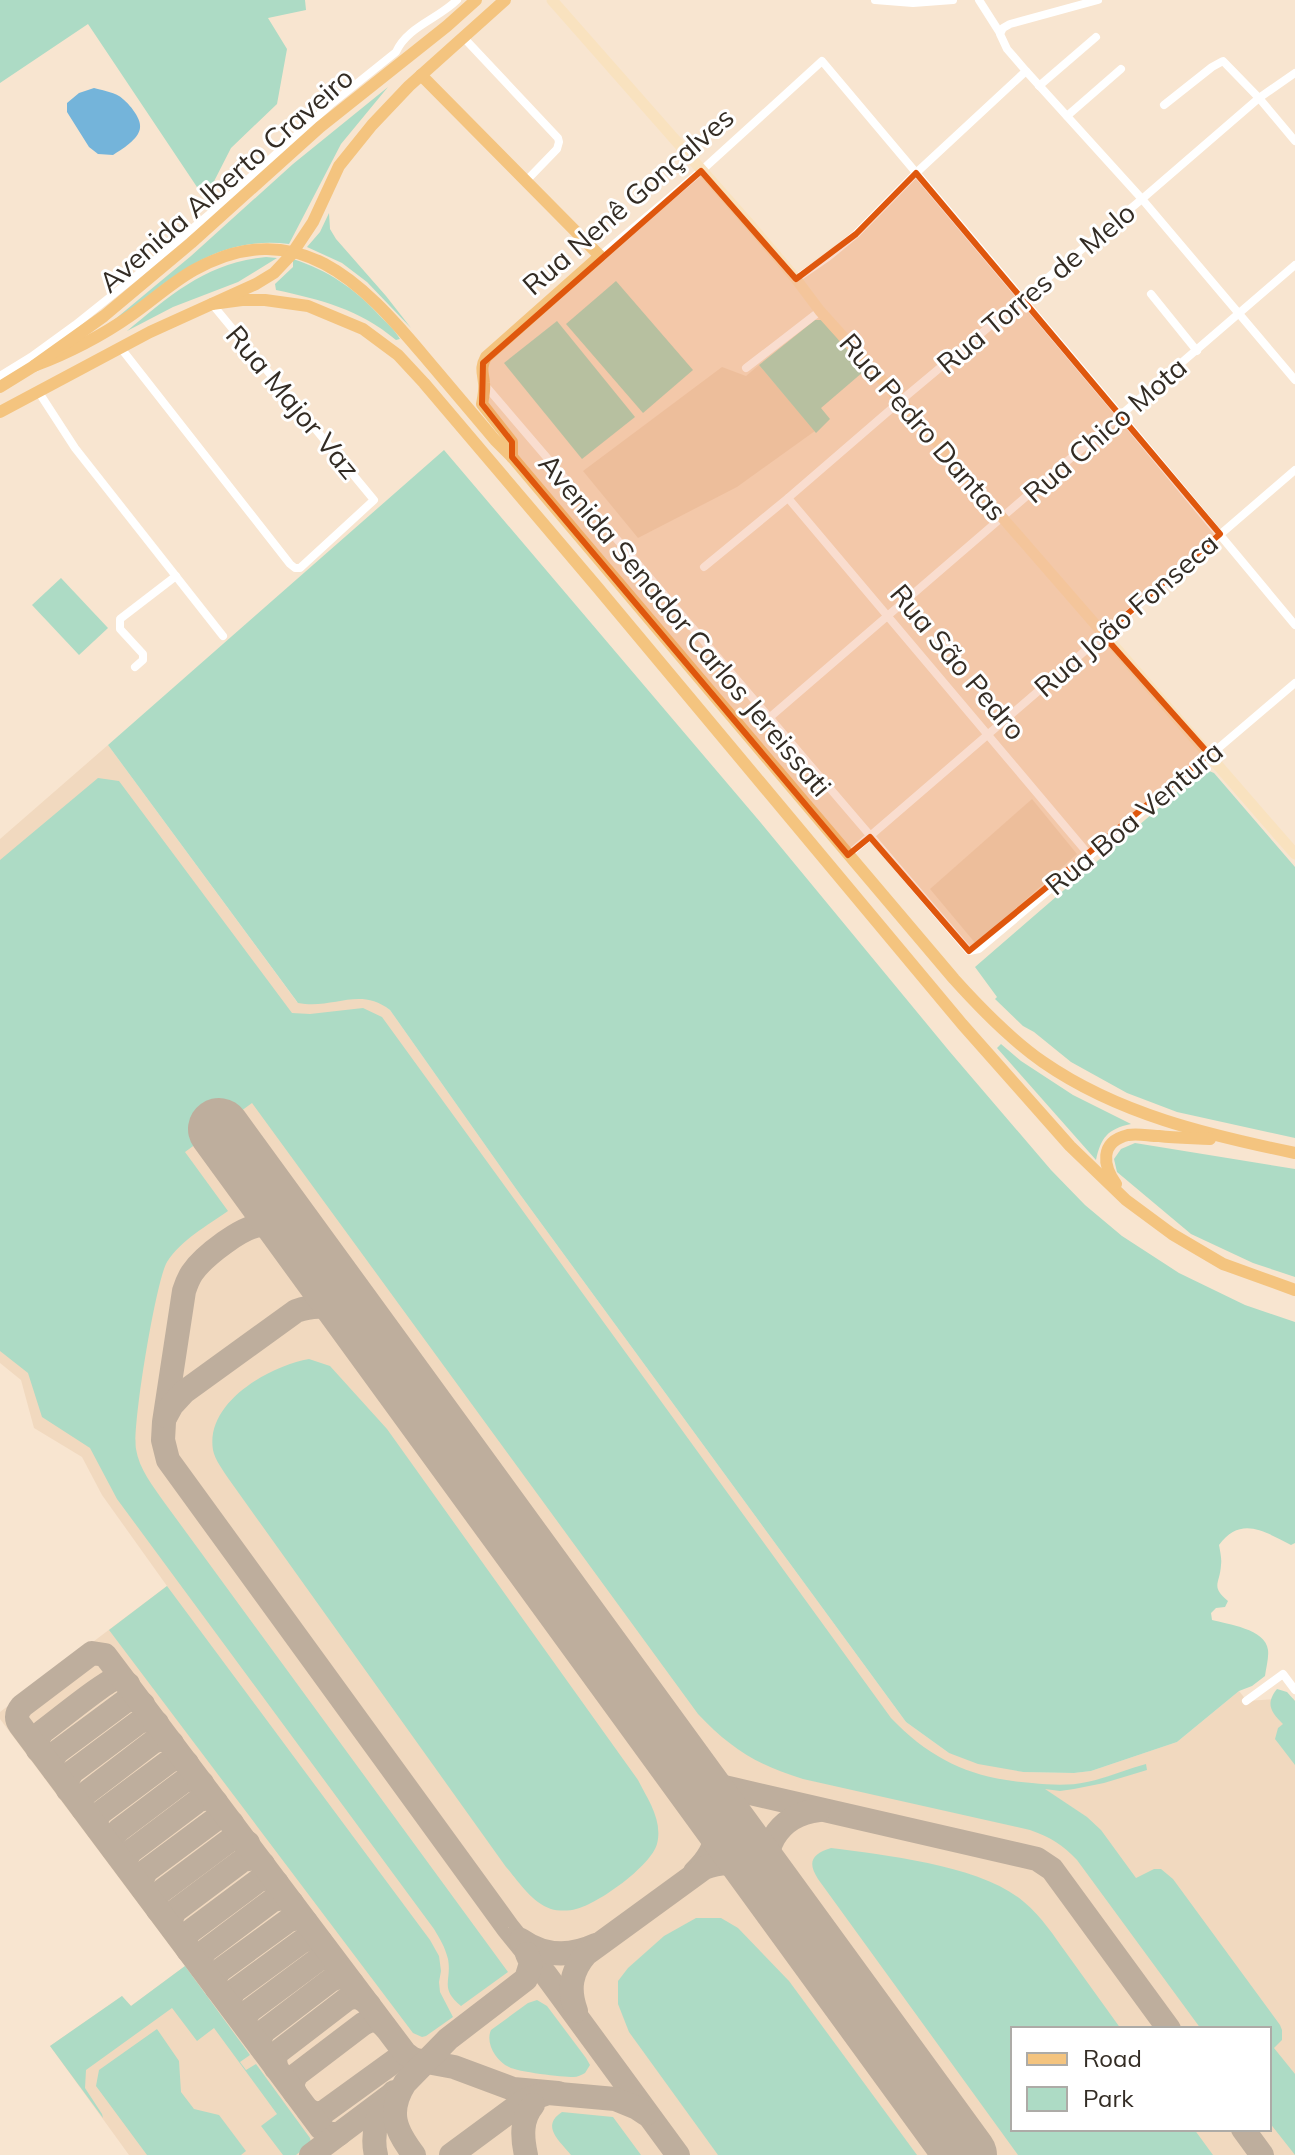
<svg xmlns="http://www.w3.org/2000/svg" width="1295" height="2155" viewBox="0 0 1295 2155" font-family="Mulish,sans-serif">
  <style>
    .built { fill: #f1d9bf; fill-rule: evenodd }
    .green { fill: #addbc5 }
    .water { fill: #74b4da }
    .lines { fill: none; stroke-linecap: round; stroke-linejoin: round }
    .taxiway { stroke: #beae9d; stroke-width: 24 }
    .runway { stroke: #beae9d; stroke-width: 62 }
    .street { stroke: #fff; stroke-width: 8 }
    .secondary { stroke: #f9e2bf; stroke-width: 11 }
    .primary { stroke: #f4c47f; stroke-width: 12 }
    .marked { fill: #df570d; fill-opacity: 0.2; stroke: #df570d; stroke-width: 6; stroke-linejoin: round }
    .labels { text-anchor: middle; stroke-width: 6; stroke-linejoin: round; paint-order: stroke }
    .street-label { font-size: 28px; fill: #332c24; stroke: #fff }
  </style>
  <rect width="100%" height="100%" fill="#f8e5d0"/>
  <!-- built -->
  <g class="built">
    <polygon points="759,365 815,431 737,487 638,538 583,471 722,367 746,376"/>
    <path d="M108 745 297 1002 367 998 381 1003 390 1010 519 1193 906 1722 949 1753 1023 1772 1074 1773 1091 1771 1177 1742 1239 1691 1247 1701 1293 1698 1295 1701V2155H129L50 2046 122 1996 131 2006 185 1966 0 1719V1712L167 1586 102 1495 82 1457 34 1428 21 1380 0 1363V839ZM1013 2029H1269V2129H1013Z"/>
    <polygon points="1032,799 1077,854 976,944 930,889"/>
  </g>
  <!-- green -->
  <g class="green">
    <polygon points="0,0 305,0 306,10 268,18 287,49 277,104 231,148 205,199 88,24 0,83"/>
    <path d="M388 87 341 144 289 244C215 235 169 279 116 322L114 320 191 256 293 164Z"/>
    <polygon points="329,213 330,229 336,239 386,296 411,328 367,282 342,263 307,247 320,232"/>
    <path d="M266 257 277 258 238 282 173 307 127 331C172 294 206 263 266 257Z"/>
    <path d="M293 259C329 271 354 288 379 315 386 322 395 330 400 339L396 340C359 309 322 300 276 290L275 284 293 267Z"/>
    <polygon points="616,281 693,370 643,413 566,324"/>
    <polygon points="815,320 822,320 864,368 863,372 821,408 830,419 816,433 759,365"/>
    <polygon points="557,321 635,417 582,459 504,363"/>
    <path d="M444 450 761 823 950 1052 1051 1170 1085 1205 1122 1236 1179 1273 1245 1305 1295 1322V1543L1291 1545C1265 1532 1241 1515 1219 1545 1220 1551 1222 1559 1221 1565 1220 1584 1210 1586 1228 1601L1225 1607 1216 1608 1211 1613 1212 1620C1227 1624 1266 1629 1268 1650 1269 1657 1266 1668 1265 1676L1252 1686 1239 1691 1177 1742 1091 1771 1074 1773 1023 1772 978 1764 949 1753 906 1722 519 1193 390 1010C359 986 333 1010 298 1003L108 745Z"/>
    <polygon points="61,578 108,628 79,655 32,605"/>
    <polygon points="1204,769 1214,773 1295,867 1295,1138 1177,1112 1127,1093 1071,1062 1034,1032 1023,1026 995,999 997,997 975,967"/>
    <path d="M98 778 119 781 292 1013 310 1014 363 1008 382 1017 891 1718C932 1761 974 1779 1032 1783 1051 1785 1069 1786 1087 1782 1107 1778 1126 1769 1146 1764L1147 1770 1104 1783 1074 1789 1060 1791 1045 1789 1087 1817 1101 1830 1136 1878 1154 1869H1161L1173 1879 1280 2025 1282 2030V2040L1274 2048 1295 2074V2155L1269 2122V2029H1201L1077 1860C1063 1845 1050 1837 1030 1830L803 1779C757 1765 730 1748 698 1714L252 1103 185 1152 228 1211C207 1226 182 1239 167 1262 156 1280 132 1426 136 1449 139 1469 153 1486 164 1502L508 1972 461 2006C439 1988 452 1981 448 1959 445 1947 440 1939 434 1929L117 1499 90 1448 42 1417 28 1373 0 1351V860Z"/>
    <path d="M1001 1044 1021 1061 1073 1095 1131 1124C1107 1129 1101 1138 1096 1160L997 1048Z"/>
    <polygon points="1135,1143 1295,1169 1295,1277 1253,1263 1191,1234 1117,1172 1114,1159 1121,1149"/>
    <path d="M309 1359 330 1366 387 1429 638 1780C648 1800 663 1820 657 1844 651 1866 598 1904 576 1909 570 1911 557 1911 551 1909 531 1902 519 1882 506 1867L228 1478C223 1470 215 1460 213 1450 205 1402 270 1366 309 1359Z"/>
    <polygon points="167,1586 430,1940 439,1956 441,1971 439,1982 440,1992 453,2017 426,2036 422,2037 413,2033 109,1630"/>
    <path d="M1277 1689 1287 1692 1295 1701V1765L1275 1739 1278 1728 1283 1724C1271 1712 1265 1704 1277 1689Z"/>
    <path d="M831 1848C886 1855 983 1866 1024 1902 1042 1917 1054 1936 1067 1954 1085 1979 1103 2004 1121 2029H1013V2129H1194L1213 2155H1018L818 1879C807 1862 812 1854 831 1848Z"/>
    <polygon points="696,1918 721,1918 738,1928 789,1981 917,2155 718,2155 629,2032 618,2004 618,1981 628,1968 664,1936"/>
    <polygon points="185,1966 250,2055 240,2062 246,2070 256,2064 310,2138 311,2143 296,2155 283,2155 261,2126 277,2114 214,2028 197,2041 172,2008 86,2070 85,2088 102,2114 103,2118 50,2046 122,1996 131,2006"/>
    <path d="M537 2000 547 2006 586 2058 590 2065 585 2073C581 2075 578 2077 573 2077 563 2077 517 2072 509 2067 496 2061 485 2043 491 2030L528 2003Z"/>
    <polygon points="157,2029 179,2061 181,2092 194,2109 219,2115 246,2151 241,2155 147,2155 96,2086 99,2070"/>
    <path d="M562 2112 613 2117 641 2155H571C560 2141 540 2126 562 2112Z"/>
  </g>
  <!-- water -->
  <path class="water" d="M94 88C101 90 112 92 119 96 127 101 142 118 140 128 139 139 121 150 113 155L98 154 89 147 67 112V103L79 93Z"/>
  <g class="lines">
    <!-- taxiway -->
    <g class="taxiway">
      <path d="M308 1250C297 1240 280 1225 264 1225 244 1224 203 1257 192 1273 188 1279 186 1285 184 1291L164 1422 163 1440 168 1460 508 1928 546 1975 678 2155"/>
      <path d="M166 1416 172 1405 184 1392 296 1311C324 1301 345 1309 366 1330"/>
      <path d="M38 1750V1739L42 1732C53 1724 107 1680 116 1679 122 1679 123 1681 128 1684"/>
      <polyline points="684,1767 694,1775 711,1784 1037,1859 1052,1869 1169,2029"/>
      <polyline points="54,1770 51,1762 57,1752 127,1700 138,1700 143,1704"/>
      <path d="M689 1775C713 1811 733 1835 695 1872"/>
      <polyline points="68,1790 67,1781 72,1772 139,1722 148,1719 157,1723"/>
      <polyline points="83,1809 81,1801 85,1794 153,1742 161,1739 172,1743"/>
      <path d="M98 1829 96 1820 100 1813 167 1763C174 1758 180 1757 187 1763"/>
      <polyline points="113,1849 111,1839 119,1830 184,1781 193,1779 202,1783"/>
      <polyline points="128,1869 126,1860 130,1852 199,1800 207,1798 216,1802"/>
      <polyline points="143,1889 141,1882 146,1871 216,1819 225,1818 232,1823"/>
      <path d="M775 1891C755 1852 777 1815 819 1810"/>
      <polyline points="158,1910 155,1901 159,1893 230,1840 240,1838 248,1843"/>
      <polyline points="173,1929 171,1919 175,1911 243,1860 255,1858 263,1864"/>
      <path d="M521 1940C545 1957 570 1957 596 1945"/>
      <polyline points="188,1950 185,1943 188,1933 259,1880 268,1878 277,1883"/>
      <polyline points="202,1968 200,1960 205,1951 273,1900 283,1898 292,1903"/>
      <polyline points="217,1989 215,1979 219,1971 289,1920 298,1918 306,1922"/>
      <polyline points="232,2008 230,1999 234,1991 301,1942 312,1937 321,1942"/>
      <path d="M576 2011C568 1989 571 1971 586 1954L704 1868C739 1855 756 1870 778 1896"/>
      <polyline points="247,2028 245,2020 249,2011 319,1959 326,1957 336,1963"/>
      <path d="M261 2047 259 2040 264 2031 331 1980C340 1976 345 1976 352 1983"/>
      <path d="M276 2068 275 2058 278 2052 347 1999C356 1995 362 1998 369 2005"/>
      <path d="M295 2093 292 2085 296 2075 363 2024C372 2018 379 2020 385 2027"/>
      <polyline points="308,2110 316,2114 324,2112 400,2057 454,2067 513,2089 558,2093"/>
      <polyline points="1243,2129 1262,2155"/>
      <path d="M339 2134H329L321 2128 20 1725C15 1718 17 1712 22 1706L92 1653 105 1655 405 2053 413 2059"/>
      <polyline points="311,2155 387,2098"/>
      <path d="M376 2155C371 2135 378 2105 394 2092"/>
      <path d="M414 2155C395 2130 387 2112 405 2083L448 2039 526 1979 531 1963 527 1954"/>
      <polyline points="451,2155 524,2101 548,2093 615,2099 637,2108 646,2114"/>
      <path d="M526 2155C522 2137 521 2119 533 2105"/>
    </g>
    <!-- runway -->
    <polyline class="runway" points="219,1129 966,2155"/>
    <!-- street -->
    <g class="street">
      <polyline points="875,0 913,3 953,0"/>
      <polyline points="979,0 1000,33"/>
      <polyline points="1098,0 1010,24 1003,28 1000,34 1007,49 1026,71 1142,199 1295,380"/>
      <polyline points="464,38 558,138 559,142 557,149 526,181"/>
      <polyline points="1039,86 1096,37"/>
      <polyline points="1164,105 1212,67 1223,61 1259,98 1295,141"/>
      <polyline points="1067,116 1121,69"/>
      <polyline points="600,256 701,171 822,61 1121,416 1295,625"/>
      <polyline points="796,279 828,257 856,234 916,173 1026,71"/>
      <polyline points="1151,294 1197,351"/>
      <polyline points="120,347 290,564 295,568 300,568 374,500 212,304"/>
      <polyline points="746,368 820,311"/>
      <path d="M0 376 31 357 75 325 135 277 212 212 330 105 396 52C407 27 438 19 457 0"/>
      <polyline points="484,384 969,951 979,949 1143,811 1201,759 1215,751 1295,683"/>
      <polyline points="38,391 75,448 223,636"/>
      <polyline points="788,498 1090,856"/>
      <polyline points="704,567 788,498 905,397 1142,199 1259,98 1295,73"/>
      <polyline points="135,667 143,660 143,654 120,629 120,619 176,576"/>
      <polyline points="769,718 1295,265"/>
      <polyline points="848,855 1295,470"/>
      <polyline points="1246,1701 1283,1674 1295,1690"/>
    </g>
    <!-- secondary -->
    <polyline class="secondary" points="552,0 751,226 796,279 820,311 901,401 1295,854"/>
    <!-- primary -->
    <g class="primary">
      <path d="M421 75 600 256 486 357C480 368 483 372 484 383 485 390 483 398 482 404L512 442V457"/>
      <polyline points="212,304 242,300 265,300 308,306 363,329 398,355 424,383 598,588 962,1024 1070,1146 1126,1200 1172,1234 1223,1264 1295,1290"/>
      <path d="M34 366C68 353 100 337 130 316 152 301 171 283 194 270 297 213 362 282 424 356 448 384 471 412 495 440L512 457 954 979C981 1009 1010 1039 1043 1062 1118 1114 1208 1135 1295 1153"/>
      <polyline points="0,387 34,366 104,316 191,243 320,127 447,26 476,0"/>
      <polyline points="0,412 150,332 256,284 274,273 291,255 313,222 339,166 372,125 409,86 505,0"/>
      <path d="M1116 1184C1103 1166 1099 1142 1128 1135 1138 1133 1149 1136 1159 1136 1176 1138 1193 1138 1210 1139"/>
    </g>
  </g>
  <!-- marked area -->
  <path class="marked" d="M701 171 796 279 856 234 916 173 1220 534 1103 635 1209 754 969 951 870 837 848 855 512 457V442L482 404 483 363Z"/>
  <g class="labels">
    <!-- street labels -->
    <g class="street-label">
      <text transform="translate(226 180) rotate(-41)" y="10">Avenida Alberto Craveiro</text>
      <text transform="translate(628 201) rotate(-41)" y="10">Rua Nenê Gonçalves</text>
      <text transform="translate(1036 288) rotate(-40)" y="10">Rua Torres de Melo</text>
      <text transform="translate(293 402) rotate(50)" y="10">Rua Major Vaz</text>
      <text transform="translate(923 427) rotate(49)" y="10">Rua Pedro Dantas</text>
      <text transform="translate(1105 430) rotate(-41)" y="10">Rua Chico Mota</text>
      <text transform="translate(1126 615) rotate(-41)" y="10">Rua João Fonseca</text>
      <text transform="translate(685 625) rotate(50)" y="10">Avenida Senador Carlos Jereissati</text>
      <text transform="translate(958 662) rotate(50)" y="10">Rua São Pedro</text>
      <text transform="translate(1134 818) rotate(-40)" y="10">Rua Boa Ventura</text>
    </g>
  </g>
  <!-- legend -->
  <rect x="1011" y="2027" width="260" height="104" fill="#ffffff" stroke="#adaba7" stroke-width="2"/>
  <rect x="1027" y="2053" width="40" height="12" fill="#f4c47f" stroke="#adaba7" stroke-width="2"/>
  <text x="1083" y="2067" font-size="24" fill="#332c24">Road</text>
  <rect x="1027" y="2087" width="40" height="24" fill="#addbc5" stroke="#adaba7" stroke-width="2"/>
  <text x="1083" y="2107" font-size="24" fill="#332c24">Park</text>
</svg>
